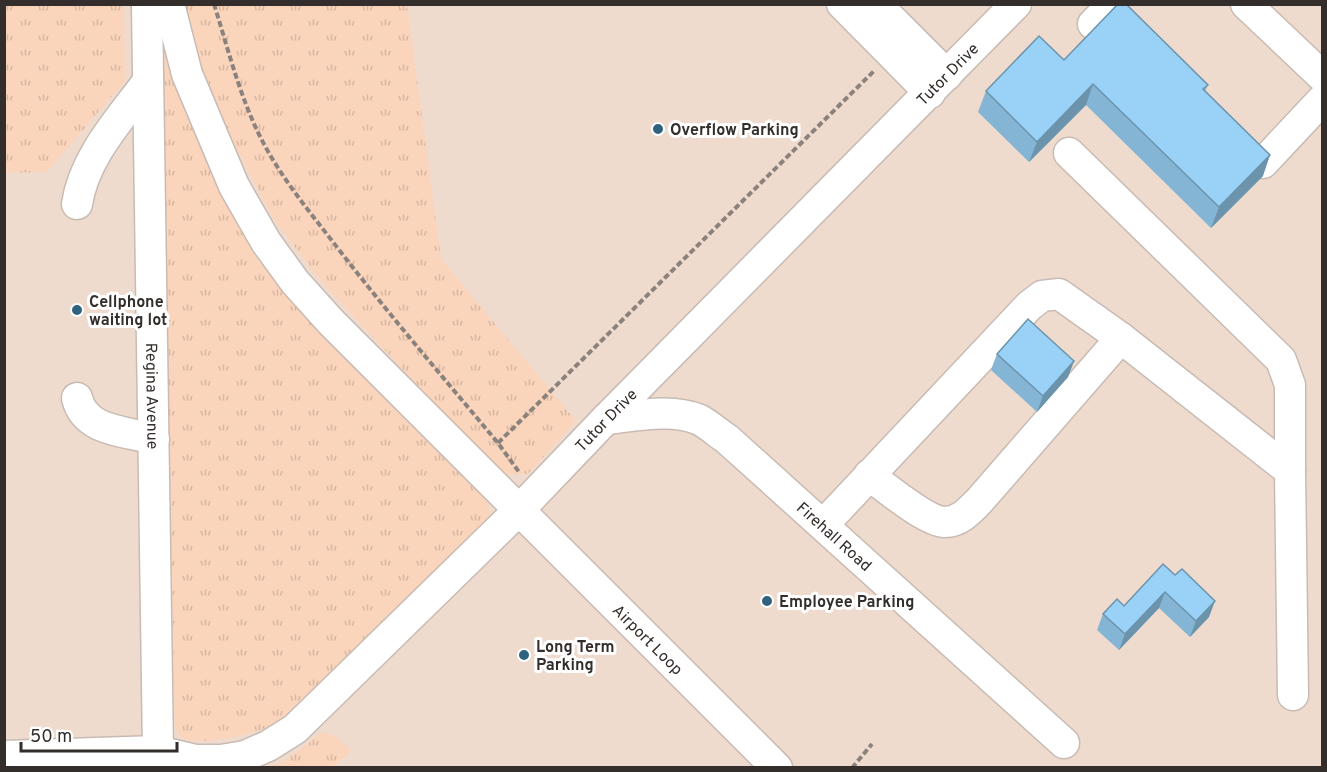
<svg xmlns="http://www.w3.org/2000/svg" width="1327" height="772" viewBox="0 0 1327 772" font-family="Overpass,sans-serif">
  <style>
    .built { fill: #efdbcd }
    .grass { fill: url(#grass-tufts) }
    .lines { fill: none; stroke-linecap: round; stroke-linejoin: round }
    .minor-casing { stroke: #c8bbb3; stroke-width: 33 }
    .path { stroke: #8b827d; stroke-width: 4; stroke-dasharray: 6 3; stroke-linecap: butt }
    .minor { stroke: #fff; stroke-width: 30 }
    .wall { fill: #84b5d4 }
    .shaded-wall { fill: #6b93ac }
    .building { fill: #99d2f6; stroke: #6b93ac; stroke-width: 1.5 }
    .poi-dot { fill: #2f627f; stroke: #fff; stroke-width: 2 }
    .labels { text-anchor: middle; stroke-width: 6; stroke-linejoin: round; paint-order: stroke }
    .street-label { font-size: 16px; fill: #332e2b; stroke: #fff }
    .poi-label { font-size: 16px; font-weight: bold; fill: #332e2b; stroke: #fff; text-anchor: start }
  </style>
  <defs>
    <pattern id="grass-tufts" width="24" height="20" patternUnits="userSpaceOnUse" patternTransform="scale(1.5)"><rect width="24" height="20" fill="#fad5bc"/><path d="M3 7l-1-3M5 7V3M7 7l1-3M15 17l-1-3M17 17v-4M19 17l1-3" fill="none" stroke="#d7b7a2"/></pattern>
  </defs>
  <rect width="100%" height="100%" fill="#f6e9e0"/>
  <!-- built -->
  <polygon class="built" points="4,5 1322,5 1322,767 5,767"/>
  <!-- grass -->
  <g class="grass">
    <polygon points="4,5 124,5 125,81 47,172 5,173"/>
    <polygon points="182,5 407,5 441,259 576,421 528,474 503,475 377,342 315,274 273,218 205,89"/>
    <path d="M160 45 166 50 184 109 231 210 272 274 362 376 488 502 490 518 304 702C292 711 280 721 265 728 251 735 197 746 183 738 178 736 177 732 175 727L163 96Z"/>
    <path d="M322 733C336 733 342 741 351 751L333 767H268L284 761Z"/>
  </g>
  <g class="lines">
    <defs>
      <g id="minor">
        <path id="s1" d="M147 4 158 751 154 768"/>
        <path id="s2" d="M169 4 187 74 234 186 266 242 295 282 331 322 777 768"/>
        <polyline points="842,4 930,93"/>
        <polyline points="876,4 947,75"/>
        <polyline points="1246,4 1322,76"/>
        <polyline points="1093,24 1113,4"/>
        <polyline points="1263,163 1322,100"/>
        <path d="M77 204C84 157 121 118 148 81"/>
        <path d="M77 398C85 432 126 431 154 439"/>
        <path id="s3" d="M606 419C635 416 672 408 700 420 709 425 718 433 727 439L1064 743"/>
        <polyline points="1290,471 1293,695"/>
        <path d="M869 475C885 487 927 522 945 522 960 522 970 510 980 500L1121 338"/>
        <polyline points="823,525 1029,306 1042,296 1059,294 1121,338 1290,471 1290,385 1281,360 1069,153"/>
        <path id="s4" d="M4 756 158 751 196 760H221L245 756 268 746 295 729 519 510 606 419 1016 4"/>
      </g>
    </defs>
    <!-- minor casing -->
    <use href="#minor" class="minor-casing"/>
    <!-- path -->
    <g class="path">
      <path d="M214 4C229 52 241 102 265 146 284 181 309 211 333 242 386 311 442 376 498 443L519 472"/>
      <polyline points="498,443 875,70"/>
      <polyline points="852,768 872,744"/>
    </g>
    <!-- minor -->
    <use href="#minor" class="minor"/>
  </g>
  <!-- wall -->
  <g class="wall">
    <polygon points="1064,60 1208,85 1205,91 1263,176 1211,228 1086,105 1029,162 978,112 986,91"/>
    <polygon points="997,354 1074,361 1068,377 1037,412 991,370"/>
    <polygon points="1175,575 1209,617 1190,637 1159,608 1119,650 1097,630 1103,614 1124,606"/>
  </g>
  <!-- shaded-wall -->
  <g class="shaded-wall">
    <polygon points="1093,84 1086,105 1029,162 1037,142"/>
    <polygon points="1270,155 1263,176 1211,228 1219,207"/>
    <polygon points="1074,361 1068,377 1037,412 1043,396"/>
    <polygon points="1165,592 1159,608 1119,650 1125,634"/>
    <polygon points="1215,601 1209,617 1190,637 1196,621"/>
  </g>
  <!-- building -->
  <g class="building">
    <polygon points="1118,4 1126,4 1208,85 1203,89 1270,155 1219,207 1093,84 1037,142 986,91 1039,36 1064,60"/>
    <polygon points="1028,319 1074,361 1043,396 997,354"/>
    <polygon points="1163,564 1175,575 1182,569 1215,601 1196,621 1165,592 1125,634 1103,614 1117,599 1124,606"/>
  </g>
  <!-- markers -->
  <g class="poi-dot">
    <circle cx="658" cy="129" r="6"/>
    <circle cx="77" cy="310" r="6"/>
    <circle cx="767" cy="601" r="6"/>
    <circle cx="524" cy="655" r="6"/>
  </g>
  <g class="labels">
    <!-- street labels -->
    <g class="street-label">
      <text dy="6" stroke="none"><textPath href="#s4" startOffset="1224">Tutor Drive</textPath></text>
      <text dy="6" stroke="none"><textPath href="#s1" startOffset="392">Regina Avenue</textPath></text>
      <text dy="6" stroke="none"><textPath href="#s4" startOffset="738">Tutor Drive</textPath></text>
      <text dy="6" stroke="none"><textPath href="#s3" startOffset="273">Firehall Road</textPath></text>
      <text dy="6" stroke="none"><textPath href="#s2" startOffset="810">Airport Loop</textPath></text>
    </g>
    <!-- poi labels -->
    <g class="poi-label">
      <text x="670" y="135">Overflow Parking</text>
      <text x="89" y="307">Cellphone<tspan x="89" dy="18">waiting lot</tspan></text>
      <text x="779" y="607">Employee Parking</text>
      <text x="536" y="652">Long Term<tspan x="536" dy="18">Parking</tspan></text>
    </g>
  </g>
  <!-- border -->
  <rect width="1327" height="772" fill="none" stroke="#332e2b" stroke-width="12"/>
  <!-- scale -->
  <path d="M21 742v9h156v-9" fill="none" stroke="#332e2b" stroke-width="3"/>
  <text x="30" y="742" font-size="18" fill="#332e2b" stroke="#ffffff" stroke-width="4.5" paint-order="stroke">50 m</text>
</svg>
